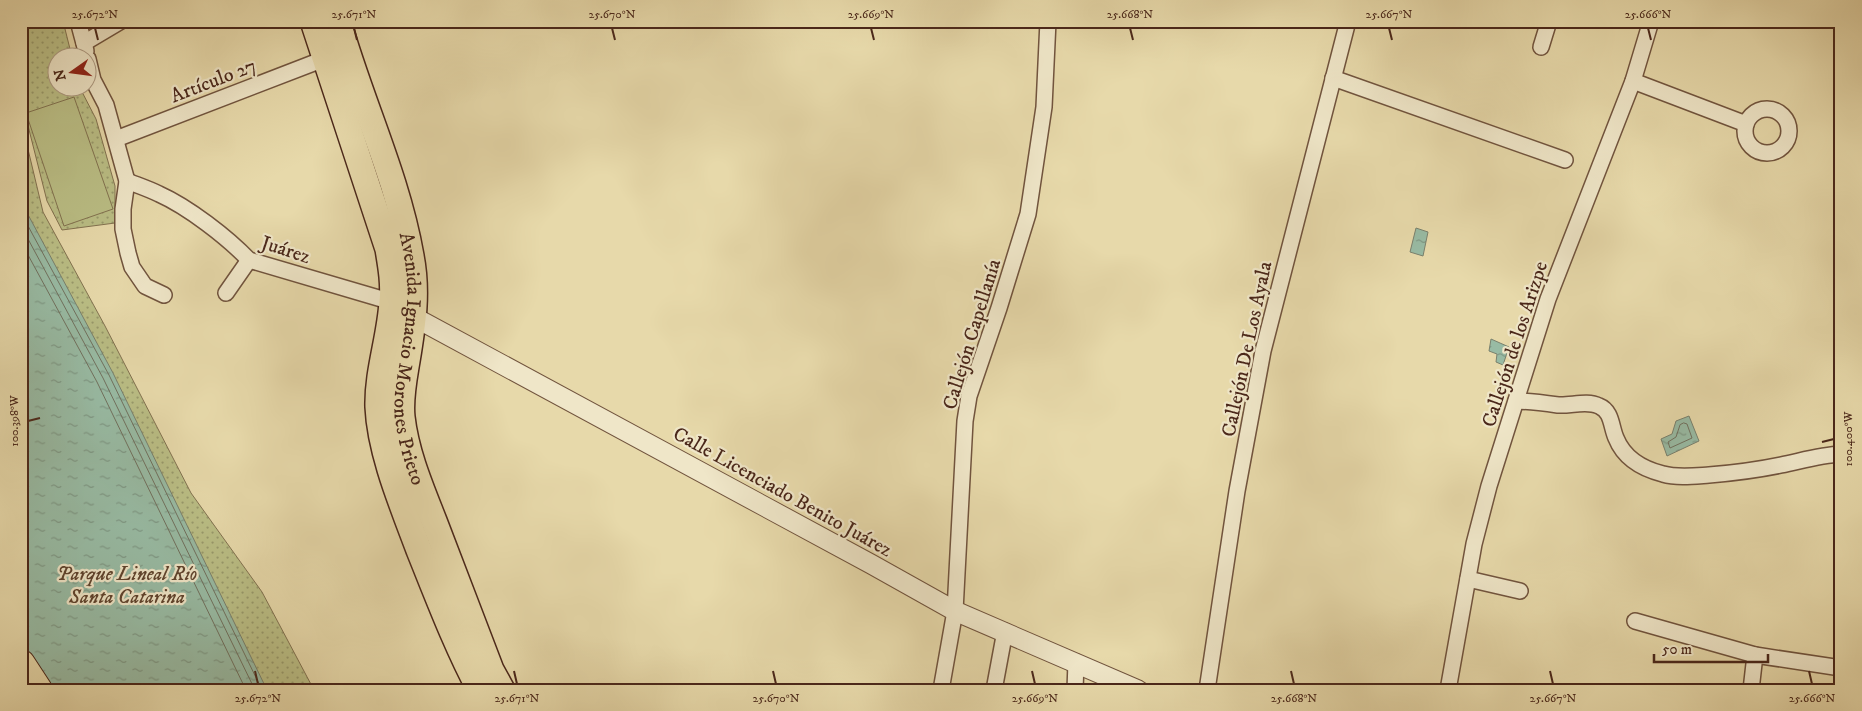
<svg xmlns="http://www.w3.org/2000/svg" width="1862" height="711" viewBox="0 0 1862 711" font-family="'IM FELL DW Pica',serif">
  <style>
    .grass { fill: url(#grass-dots); stroke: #827250 }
    .garden { fill: #babe85; stroke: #827250 }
    .water { fill: url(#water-ripples); stroke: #79806d }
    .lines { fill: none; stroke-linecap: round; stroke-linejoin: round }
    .shore { stroke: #71715f; stroke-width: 1 }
    .minor-casing { stroke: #71543e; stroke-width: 18 }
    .tertiary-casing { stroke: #71543e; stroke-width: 21 }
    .primary-casing { stroke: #4a271a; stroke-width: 28 }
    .motorway-casing { stroke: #4a271a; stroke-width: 30 }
    .minor { stroke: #efe6c8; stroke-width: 15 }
    .tertiary { stroke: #efe6c8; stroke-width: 19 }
    .primary { stroke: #e7d9aa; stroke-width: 25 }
    .motorway { stroke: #e7d9aa; stroke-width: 28 }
    .ticks { fill: none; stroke: #4a271a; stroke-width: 2 }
    .labels { text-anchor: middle; stroke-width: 4.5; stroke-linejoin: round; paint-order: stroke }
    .street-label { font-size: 20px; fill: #4a271a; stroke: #efe6c8 }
    .park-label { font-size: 20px; font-style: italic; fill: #60452f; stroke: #efe6c8 }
    .neatline { fill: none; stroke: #4a271a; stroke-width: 2 }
    .ticks-label { font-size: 12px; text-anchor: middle; fill: #4a271a }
  </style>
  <defs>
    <pattern id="grass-dots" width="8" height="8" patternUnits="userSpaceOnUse" patternTransform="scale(1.25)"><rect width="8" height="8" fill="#babe85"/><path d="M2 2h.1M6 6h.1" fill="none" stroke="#999a6c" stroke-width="1.8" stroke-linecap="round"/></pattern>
    <pattern id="water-ripples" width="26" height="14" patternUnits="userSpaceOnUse" patternTransform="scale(1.25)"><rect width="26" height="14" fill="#98bba4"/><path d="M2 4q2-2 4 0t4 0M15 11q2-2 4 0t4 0" fill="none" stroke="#7e9885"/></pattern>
  </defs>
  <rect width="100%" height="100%" fill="#e7d9aa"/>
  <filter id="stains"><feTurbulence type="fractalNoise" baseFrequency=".004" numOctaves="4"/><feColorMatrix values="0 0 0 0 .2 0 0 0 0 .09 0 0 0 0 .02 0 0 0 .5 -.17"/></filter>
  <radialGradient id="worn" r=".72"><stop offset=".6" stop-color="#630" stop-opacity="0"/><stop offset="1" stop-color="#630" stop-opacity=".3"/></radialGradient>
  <!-- grass -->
  <g class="grass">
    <polygon points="21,21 63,21 72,57 58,58 58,88 80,88 96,119 115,186 115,223 62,230 47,201 21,98"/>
    <polygon points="21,120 43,212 105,326 191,493 262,592 314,690 21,690"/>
  </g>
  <!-- garden -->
  <polygon class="garden" points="74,97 113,209 64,226 26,113"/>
  <!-- water -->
  <g class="water">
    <polygon points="21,194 25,209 113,373 267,690 21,690"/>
    <polygon points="1416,228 1428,232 1423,256 1410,252"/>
    <polygon points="1491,339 1509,347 1503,365 1496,362 1497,354 1489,351"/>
    <polygon points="1689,416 1699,441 1667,456 1661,439 1672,434 1676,421"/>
  </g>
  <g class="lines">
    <!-- shore -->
    <g class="shore">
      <polyline points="21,213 109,375 262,690"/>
      <polyline points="21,226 103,378 255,690"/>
      <polyline points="21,242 97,382 246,690"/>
      <polygon points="1684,423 1687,424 1692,438 1670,448 1668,442 1676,437 1680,425"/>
    </g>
    <defs>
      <g id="minor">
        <polyline points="78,21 86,51"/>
        <polyline points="84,43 121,21"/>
        <polyline points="1541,47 1549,21"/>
        <polyline points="88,59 93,80 106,105 127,181 123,209 123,229 128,253 132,267 145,286 164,295"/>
        <polyline points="1333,78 1565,160"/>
        <polyline points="1633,81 1746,124"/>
        <circle cx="1767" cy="131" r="22"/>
        <polyline points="116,139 324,59"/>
        <path d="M127 181C137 185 149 189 159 194 188 207 227 237 249 260L392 302"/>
        <polyline points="226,293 249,260"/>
        <path d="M1516 401C1530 401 1544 403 1558 405 1571 406 1587 400 1599 406 1612 411 1611 427 1616 438 1624 458 1643 469 1663 474 1677 478 1694 476 1709 475 1733 473 1757 470 1781 465 1801 461 1820 455 1841 454"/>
        <polyline points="1468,579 1520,591"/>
        <polyline points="1635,621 1755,655 1841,668"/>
        <polyline points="941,690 955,611 965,421 969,396 999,308 1028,214 1044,107 1048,21"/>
        <polyline points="994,690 1005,631"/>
        <polyline points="1075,690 1076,662"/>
        <polyline points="1207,690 1237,491 1263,351 1348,21"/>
        <polyline points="1448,690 1474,544 1489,486 1548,299 1633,81 1651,21"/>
        <polyline points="1751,690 1755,655"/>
      </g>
      <polyline id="tertiary" points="414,317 871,564 955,611 1138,690"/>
      <g id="primary">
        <path d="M313 21 388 249C391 267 394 284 392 302 390 337 377 372 378 407 380 453 403 507 419 550 438 597 456 645 480 690"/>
        <path id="s1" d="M338 21C360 100 397 175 411 256 418 292 413 325 407 361 404 379 400 398 402 417 406 453 421 488 434 521 453 571 472 620 491 670L502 690"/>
      </g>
      <polyline id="motorway" points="21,664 38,690"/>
    </defs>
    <!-- minor casing -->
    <use href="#minor" class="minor-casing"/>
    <!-- tertiary casing -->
    <use href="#tertiary" class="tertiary-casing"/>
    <!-- primary casing -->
    <use href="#primary" class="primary-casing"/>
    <!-- motorway casing -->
    <use href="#motorway" class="motorway-casing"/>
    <!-- minor -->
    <use href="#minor" class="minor"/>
    <!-- tertiary -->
    <use href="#tertiary" class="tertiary"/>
    <!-- primary -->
    <use href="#primary" class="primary"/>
    <!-- motorway -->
    <use href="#motorway" class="motorway"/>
  </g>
  <!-- ticks -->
  <path class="ticks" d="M95 28 98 40M354 28 357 40M612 28 615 40M871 28 874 40M1130 28 1133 40M1389 28 1392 40M1648 28 1651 40M28 421 40 418M1822 442 1834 439M255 671 258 684M514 671 517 684M773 671 776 684M1032 671 1035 684M1291 671 1294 684M1550 671 1553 684M1809 671 1812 684"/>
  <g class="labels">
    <!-- street labels -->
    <g class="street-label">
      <text transform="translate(213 80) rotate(-21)" y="7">Artículo 27</text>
      <text transform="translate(286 249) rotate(18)" y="7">Juárez</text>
      <text transform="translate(971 334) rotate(-73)" y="7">Callejón Capellanía</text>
      <text transform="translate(1514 344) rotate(-72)" y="7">Callejón de los Arizpe</text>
      <text transform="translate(1246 349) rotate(-78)" y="7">Callejón De Los Ayala</text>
      <text dy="7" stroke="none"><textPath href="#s1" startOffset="350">Avenida Ignacio Morones Prieto</textPath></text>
      <text transform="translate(783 491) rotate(29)" y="7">Calle Licenciado Benito Juárez</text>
    </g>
    <!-- park labels -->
    <g class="park-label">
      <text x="127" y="580">Parque Lineal Río<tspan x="127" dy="23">Santa Catarina</tspan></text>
    </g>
  </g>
  <!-- margin -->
  <rect width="1862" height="711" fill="none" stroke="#e7d9aa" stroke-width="55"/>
  <!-- north arrow -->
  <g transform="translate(72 72) rotate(256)"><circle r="24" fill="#efe6c8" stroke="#ad9a82"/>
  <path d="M0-4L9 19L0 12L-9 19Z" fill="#8f2418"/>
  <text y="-8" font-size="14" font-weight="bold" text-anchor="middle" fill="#4a271a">N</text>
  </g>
  <!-- scale -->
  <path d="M1654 654v8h114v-8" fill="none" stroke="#4a271a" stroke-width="2.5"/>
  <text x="1662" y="654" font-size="15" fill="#4a271a" stroke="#efe6c8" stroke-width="4" paint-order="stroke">50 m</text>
  <rect x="28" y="28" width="1806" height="656" class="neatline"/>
  <g class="ticks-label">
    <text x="95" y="18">25.672°N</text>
    <text x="354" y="18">25.671°N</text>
    <text x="612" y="18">25.670°N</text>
    <text x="871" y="18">25.669°N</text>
    <text x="1130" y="18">25.668°N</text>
    <text x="1389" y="18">25.667°N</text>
    <text x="1648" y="18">25.666°N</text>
    <text transform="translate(14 421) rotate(-90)" y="4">100.398°W</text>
    <text transform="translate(1848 439) rotate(-90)" y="4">100.400°W</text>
    <text x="258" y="702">25.672°N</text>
    <text x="517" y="702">25.671°N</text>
    <text x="776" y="702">25.670°N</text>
    <text x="1035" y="702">25.669°N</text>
    <text x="1294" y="702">25.668°N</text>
    <text x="1553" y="702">25.667°N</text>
    <text x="1812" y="702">25.666°N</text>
  </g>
  <rect width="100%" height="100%" filter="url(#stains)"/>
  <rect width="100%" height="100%" fill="url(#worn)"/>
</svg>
